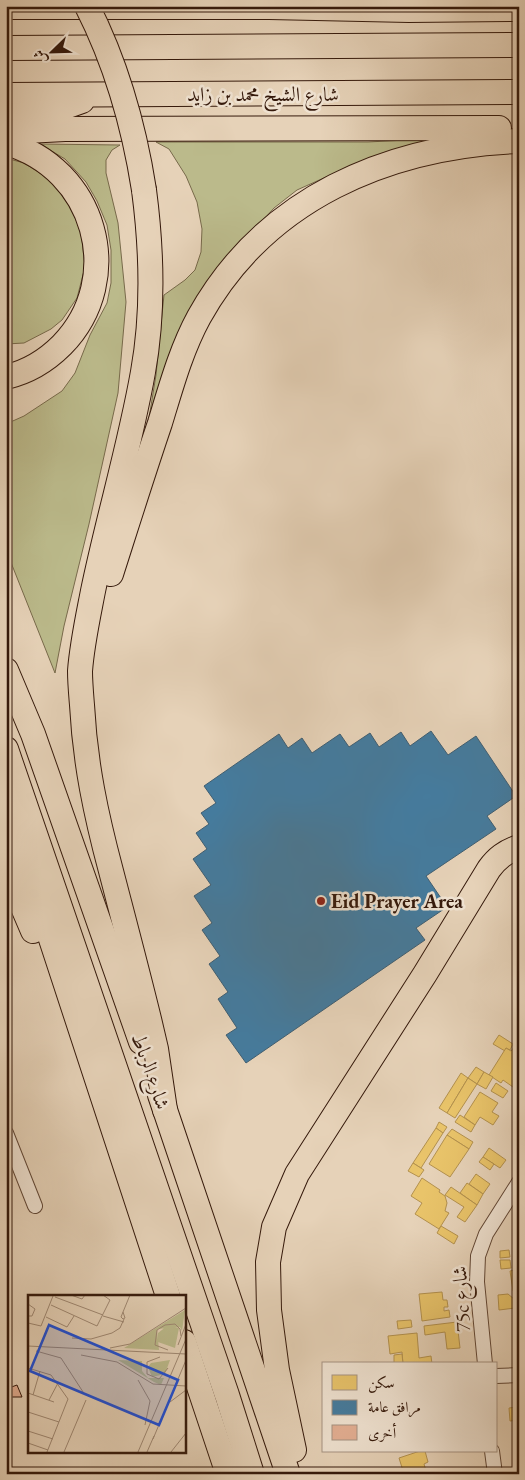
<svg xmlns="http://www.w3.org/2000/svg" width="525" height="1480" viewBox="0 0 525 1480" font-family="'EB Garamond',Amiri,serif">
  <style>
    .green { fill: #bbba8b; stroke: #786a4b }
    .homes { fill: #e9c46a; stroke: #b3914e }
    .public { fill: #457b9d; stroke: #405e71 }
    .building { fill: #e2ae92; stroke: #35190b }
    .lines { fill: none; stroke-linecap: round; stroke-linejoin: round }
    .street-casing { stroke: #614736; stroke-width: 16 }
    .highway-casing { stroke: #35190b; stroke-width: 26 }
    .street { stroke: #efe2d1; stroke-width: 14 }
    .highway { stroke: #e6d2b8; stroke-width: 24 }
    .highway-bridge-casing { stroke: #35190b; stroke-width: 26; stroke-linecap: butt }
    .highway-bridge { stroke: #e6d2b8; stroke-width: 24 }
    .poi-dot { fill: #8f2418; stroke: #efe2d1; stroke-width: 2 }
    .labels { text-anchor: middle; stroke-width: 5; stroke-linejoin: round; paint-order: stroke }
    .street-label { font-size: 20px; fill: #35190b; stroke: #efe2d1 }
    .poi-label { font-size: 20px; font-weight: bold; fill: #35190b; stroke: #efe2d1; text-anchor: start }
    .inset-road { fill: none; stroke: #9f8873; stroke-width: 1 }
    .view { fill: #1d4ed8; fill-opacity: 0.15; stroke: #1d4ed8; stroke-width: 2.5 }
    .inset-edge { fill: none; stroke: #35190b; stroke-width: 2.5 }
  </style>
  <rect width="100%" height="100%" fill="#e6d2b8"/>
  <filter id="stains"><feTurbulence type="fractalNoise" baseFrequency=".004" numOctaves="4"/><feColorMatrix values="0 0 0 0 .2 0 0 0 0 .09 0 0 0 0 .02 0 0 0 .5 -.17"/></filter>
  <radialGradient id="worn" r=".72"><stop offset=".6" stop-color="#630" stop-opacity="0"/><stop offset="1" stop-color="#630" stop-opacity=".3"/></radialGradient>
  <!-- green -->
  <g class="green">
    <polygon points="444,138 400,150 326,177 297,190 274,208 241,244 143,455 156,375 164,295 185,280 195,270 201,252 202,229 197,202 186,176 169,149 156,142 368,142"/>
    <polygon points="40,144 120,145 112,150 106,160 106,173 118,223 126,302 118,393 89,524 64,626 55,673 6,550 6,424 24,416 62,391 75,373 90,335 107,303 111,283 111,250 107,225 97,201 86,182 65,159"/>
    <polygon points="6,158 24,163 51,180 71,208 81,232 85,267 77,298 62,320 51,329 24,343 6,344"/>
  </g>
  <!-- homes -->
  <g class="homes">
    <polygon points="499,1035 513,1044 510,1050 506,1048 505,1051 493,1044"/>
    <polygon points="515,1046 519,1048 519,1081 517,1080 513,1087 503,1080 501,1083 489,1075 506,1048 511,1051"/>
    <polygon points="476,1067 484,1072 477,1084 468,1078"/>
    <polygon points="484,1072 493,1077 486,1089 477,1084"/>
    <polygon points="461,1073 468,1078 447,1113 439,1108"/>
    <polygon points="468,1078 477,1084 455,1118 447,1113"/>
    <polygon points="496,1083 508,1091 503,1098 491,1091"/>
    <polygon points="480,1092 498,1103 492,1112 499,1116 493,1125 480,1117 475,1125 464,1117"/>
    <polygon points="460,1115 475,1125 471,1132 455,1122"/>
    <polygon points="439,1122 447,1127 443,1133 436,1128"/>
    <polygon points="436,1128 443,1133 421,1168 413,1163"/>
    <polygon points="452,1129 473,1142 469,1149 447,1135"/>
    <polygon points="447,1135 469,1149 450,1177 429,1164"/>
    <polygon points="489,1148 506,1160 500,1168 483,1157"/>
    <polygon points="483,1157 494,1164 490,1170 479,1162"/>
    <polygon points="413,1163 424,1170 419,1177 408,1171"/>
    <polygon points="476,1174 490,1184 483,1194 469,1184"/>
    <polygon points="422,1178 440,1190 439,1192 445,1196 447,1203 445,1211 449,1213 439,1229 415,1214 422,1203 411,1196"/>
    <polygon points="467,1183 483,1194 477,1205 460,1193"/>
    <polygon points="451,1187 477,1205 465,1222 457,1217 464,1207 445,1195"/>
    <polygon points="441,1226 458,1236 454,1244 437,1233"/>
    <polygon points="509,1250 510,1257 500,1258 500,1251"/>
    <polygon points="500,1260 510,1260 511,1268 501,1269"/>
    <polygon points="519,1269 519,1290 513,1291 510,1271"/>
    <polygon points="442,1292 443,1300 447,1300 448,1307 444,1307 444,1311 449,1310 450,1317 422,1321 419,1294"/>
    <polygon points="508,1294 514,1299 515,1308 499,1310 498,1295"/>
    <polygon points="411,1320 412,1327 398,1329 397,1321"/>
    <polygon points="457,1322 460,1348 447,1349 445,1332 425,1335 424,1326"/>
    <polygon points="417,1333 419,1358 431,1356 432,1364 403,1364 402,1352 390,1354 388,1336"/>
    <polygon points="402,1354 403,1364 394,1364 394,1355"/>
    <polygon points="517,1407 519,1420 510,1421 509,1408"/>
    <polygon points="420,1451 425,1451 428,1462 424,1464 427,1474 404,1474 399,1458"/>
  </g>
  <!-- public -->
  <polygon class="public" points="431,731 448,755 476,736 516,796 487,816 496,829 426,876 447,907 416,928 425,940 246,1063 226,1035 237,1028 218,999 228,992 209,964 220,956 202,930 212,923 194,896 211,885 193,859 207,849 196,833 209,824 201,813 216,803 204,786 279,734 288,748 302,738 312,753 340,734 349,747 370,733 379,747 401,732 410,746"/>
  <!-- building -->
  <polygon class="building" points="17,1385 22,1397 6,1397 6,1389"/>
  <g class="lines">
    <defs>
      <g id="street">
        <polyline points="6,1133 35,1206"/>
        <polyline points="485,1364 477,1282 478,1256 486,1234 519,1182"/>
        <polyline points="496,1376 519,1375"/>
        <polyline points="492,1451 495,1474"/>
      </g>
      <g id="highway">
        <polyline points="6,7 269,7 409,10 519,9"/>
        <polyline points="6,48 519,45"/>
        <polyline points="6,95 519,92"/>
        <polyline points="8,116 51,112 82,101"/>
        <polyline points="6,132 65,129 499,128"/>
        <path d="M6 143C95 168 127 278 62 345 47 360 28 372 6 377"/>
        <path d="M144 190C152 251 154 311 143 372 130 446 108 518 93 591 88 617 82 644 80 671 80 682 81 693 82 705 85 763 96 815 111 871 124 921 137 970 149 1019L156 1049 165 1110"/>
        <path d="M111 574C127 524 143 473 160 423 171 387 181 350 199 317 265 198 388 146 519 141"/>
        <polyline points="6,670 33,734 141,1042"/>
        <polyline points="6,749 227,1395 252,1474"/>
        <polyline points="6,809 30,875 168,1296"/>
        <polyline points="6,868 33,931"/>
        <polyline points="160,1095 288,1474"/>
        <polyline points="184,1342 228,1474"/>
        <path d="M294 1450 277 1370 269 1310 268 1262 274 1227 297 1174 425 974 489 869C497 858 505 852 519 847"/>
      </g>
    </defs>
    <!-- street casing -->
    <use href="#street" class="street-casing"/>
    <!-- highway casing -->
    <use href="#highway" class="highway-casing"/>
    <!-- street -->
    <use href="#street" class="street"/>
    <!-- highway -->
    <use href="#highway" class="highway"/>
    <defs>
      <path id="highway-bridge" d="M87 6C117 65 134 126 144 190"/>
    </defs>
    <!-- highway-bridge casing -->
    <use href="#highway-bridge" class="highway-bridge-casing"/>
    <!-- highway-bridge -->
    <use href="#highway-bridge" class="highway-bridge"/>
  </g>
  <!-- markers -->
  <circle class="poi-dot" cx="321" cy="901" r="5"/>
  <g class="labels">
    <!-- street labels -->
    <g class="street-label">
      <text x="263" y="101">شارع الشيخ محمد بن زايد</text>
      <text transform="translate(151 1071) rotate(71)" y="7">شارع الرباط</text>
      <text transform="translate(461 1299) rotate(-93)" y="7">75c شارع</text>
    </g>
    <!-- poi labels -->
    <g class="poi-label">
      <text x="331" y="908">Eid Prayer Area</text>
    </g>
  </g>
  <!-- overview -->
  <g transform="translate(28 1295)">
    <rect width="158" height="158" fill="#e6d2b8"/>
    <path d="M157 15 154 36 152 32 129 34 131 55 96 53ZM139 31 151 33 147 53 130 47V38ZM90 65 114 66V76L120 83H136L133 90 126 87ZM142 65 137 79 124 82 120 72 123 68Z" fill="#bbba8b"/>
    <path class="inset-road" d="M43 0 54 4 57 0M27 2 75 20M0 9 7 14 4 21H0M23 10 69 31 82 5 75 0M95 17 102 0M95 17 97 23 95 24 93 22ZM75 21 96 27M18 22 39 32 46 21M0 28 13 31 25 1M44 43 63 44 84 38 92 33 96 24M150 50 158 29M0 51 158 59M82 53 102 49 158 13M140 55 127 50 129 35 137 30 147 29 152 34 153 41M8 56 33 63 57 100M53 60 89 67 125 89 158 91M132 62 119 67V79L131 84 140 73M0 73 23 80 40 104 19 157M110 85 122 106 117 130M0 98 26 107M5 100 12 76M21 105 30 88M142 107 158 95M0 117 31 127M0 136 25 144M125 144 158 65M0 148 20 155M36 157 58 105M110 157 158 44M119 157 126 141M143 157 158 138"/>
    <path class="view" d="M21 30 150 85 131 130 2 76Z"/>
    <rect width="158" height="158" class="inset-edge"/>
  </g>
  <!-- margin -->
  <rect width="525" height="1480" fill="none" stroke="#e6d2b8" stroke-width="25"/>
  <rect x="8" y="8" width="510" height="1465" fill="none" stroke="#35190b" stroke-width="2.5"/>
  <rect x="12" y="12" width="500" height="1455" fill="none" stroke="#35190b"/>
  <!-- legend -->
  <rect x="322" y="1362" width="175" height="90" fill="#efe2d1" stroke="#a59282"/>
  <rect x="332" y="1375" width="25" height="15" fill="#e9c46a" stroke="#a59282"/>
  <text x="368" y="1388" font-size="15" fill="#35190b">سكن</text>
  <rect x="332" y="1400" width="25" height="15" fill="#457b9d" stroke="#a59282"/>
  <text x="368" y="1412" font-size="15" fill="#35190b">مرافق عامة</text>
  <rect x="332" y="1425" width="25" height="15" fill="#e2ae92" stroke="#a59282"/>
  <text x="368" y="1438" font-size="15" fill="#35190b">أخرى</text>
  <!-- north arrow -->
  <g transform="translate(52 52) rotate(247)" stroke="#efe2d1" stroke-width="4" paint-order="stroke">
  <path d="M0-4L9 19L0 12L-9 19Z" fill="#35190b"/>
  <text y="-8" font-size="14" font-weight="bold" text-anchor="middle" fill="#35190b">ش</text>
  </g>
  <rect width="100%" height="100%" filter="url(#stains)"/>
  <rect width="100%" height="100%" fill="url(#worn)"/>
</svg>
